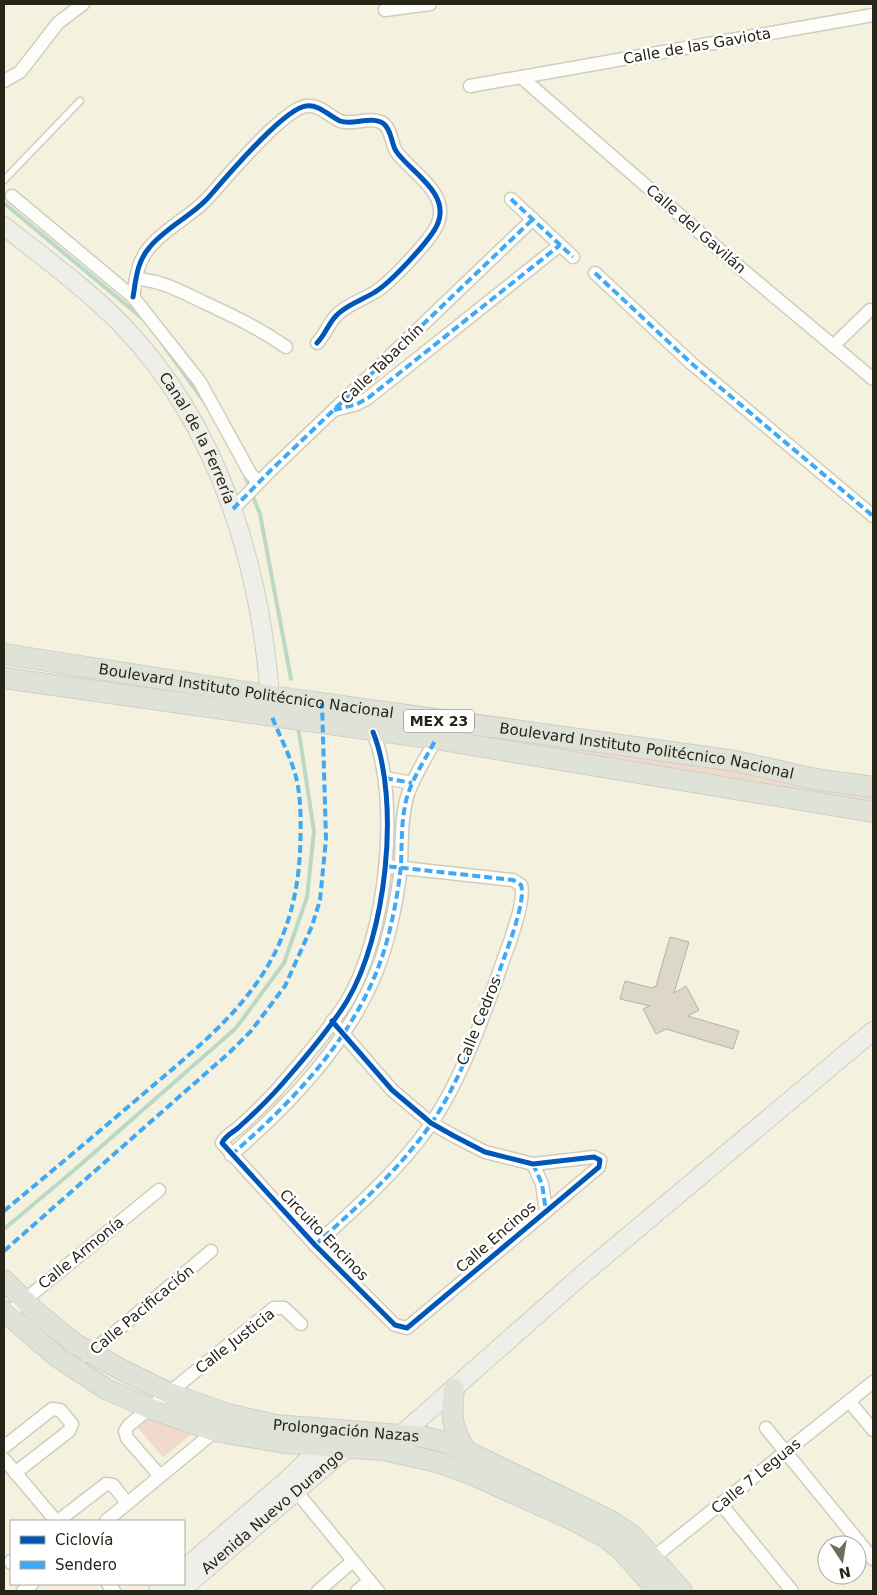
<svg xmlns="http://www.w3.org/2000/svg" width="877" height="1595" viewBox="0 0 877 1595" font-family="'DejaVu Sans',sans-serif">
  <style>
    .green { fill: #f1d9cb }
    .lines { fill: none; stroke-linecap: round; stroke-linejoin: round }
    .stream { stroke: #bbd8c4; stroke-width: 4 }
    .building { fill: #ddd7ca; stroke: #b8b2a5 }
    .lane-casing { stroke: #cfcdbe; stroke-width: 9 }
    .street-casing { stroke: #cfcdbe; stroke-width: 15 }
    .secondary-casing { stroke: #cfcdbe; stroke-width: 20 }
    .primary-casing { stroke: #d0cfc6; stroke-width: 22 }
    .lane { stroke: #fdfdfa; stroke-width: 6 }
    .street { stroke: #fdfdfa; stroke-width: 12 }
    .secondary { stroke: #eeefe9; stroke-width: 18 }
    .primary { stroke: #dfe3d7; stroke-width: 20 }
    .quiet { stroke: #3fa9f5; stroke-width: 4; stroke-dasharray: 8 4; stroke-linecap: butt }
    .cycleway-casing { stroke: #fff; stroke-width: 8 }
    .cycleway { stroke: #0057b8; stroke-width: 5 }
    .labels { text-anchor: middle; stroke-width: 5; stroke-linejoin: round; paint-order: stroke }
    .shield { fill: #fff; stroke: #68665d; stroke-width: 1 }
    .shield-label { font-size: 14px; font-weight: bold; fill: #272518 }
    .street-label { font-size: 15px; fill: #272518; stroke: #fff }
  </style>
  <rect width="100%" height="100%" fill="#f4f2df"/>
  <!-- green -->
  <g class="green">
    <polygon points="468,728 873,790 873,803 466,738"/>
    <polygon points="155,1412 197,1430 163,1457 137,1427"/>
  </g>
  <g class="lines">
    <!-- stream -->
    <g class="stream">
      <polyline points="4,203 142,318"/>
      <polyline points="162,343 203,400"/>
      <polyline points="244,473 250,488"/>
      <polyline points="252,494 260,514 291,679"/>
      <polyline points="4,1229 79,1166 236,1028 284,963 307,897 314,831 298,726"/>
    </g>
  </g>
  <!-- building -->
  <polygon class="building" points="670,937 689,942 674,993 686,986 699,1010 688,1016 739,1031 733,1049 666,1029 656,1034 643,1009 650,1006 620,999 625,981 652,988 656,986"/>
  <g class="lines">
    <defs>
      <polyline id="lane" points="4,180 80,101"/>
      <g id="street">
        <polyline points="385,10 430,4"/>
        <polyline points="521,77 744,271 873,379"/>
        <polyline points="4,81 20,72 58,23 83,4"/>
        <polyline points="470,86 873,15"/>
        <polyline points="12,196 133,297 200,382 250,473 258,482"/>
        <polyline points="511,199 573,257"/>
        <polyline points="595,273 691,363 873,516"/>
        <path d="M136 279C161 280 180 291 201 301 233 316 257 327 286 347"/>
        <path d="M133 297C136 279 137 262 149 248 165 228 190 217 207 199 224 180 283 109 306 106 319 104 329 116 340 121 353 126 372 115 384 124 392 131 391 143 396 151 409 171 450 192 438 223 432 239 390 283 375 292 364 299 349 304 339 313 329 321 326 334 317 343"/>
        <polyline points="833,346 870,310"/>
        <polyline points="334,410 357,404 368,398 560,245"/>
        <polyline points="233,509 270,471 533,219"/>
        <polyline points="385,778 412,783"/>
        <path d="M332 1021 392 1090 431 1123 454 1136 485 1152 533 1164 594 1157 600 1160 599 1167 407 1328 395 1325 315 1245 222 1143C225 1136 232 1133 238 1128 256 1112 274 1094 289 1076 309 1053 331 1027 347 1001 386 936 401 802 373 732"/>
        <path d="M231 1155C302 1094 369 1021 390 929 395 908 399 886 401 865 402 842 401 819 407 797 413 777 426 758 436 739"/>
        <polyline points="533,1164 542,1184 546,1211"/>
        <path d="M315 1245C356 1208 399 1170 431 1124 463 1077 485 1012 504 958 510 942 526 899 521 885L513 880 385 866"/>
        <polyline points="4,1317 159,1190"/>
        <polyline points="87,1356 211,1251"/>
        <polyline points="849,1401 873,1430"/>
        <polyline points="766,1428 873,1559"/>
        <polyline points="4,1447 52,1409 60,1410 72,1424 69,1431 15,1473"/>
        <polyline points="4,1459 56,1521"/>
        <polyline points="160,1476 127,1438 125,1431 129,1425 274,1308 284,1308 301,1324"/>
        <polyline points="291,1485 378,1591"/>
        <polyline points="721,1504 792,1591"/>
        <polyline points="58,1521 106,1484 113,1485 127,1503"/>
        <polyline points="106,1521 215,1431"/>
        <polyline points="11,1561 11,1563"/>
        <polyline points="649,1561 873,1382"/>
        <polyline points="108,1584 114,1591"/>
        <polyline points="23,1591 32,1584"/>
        <polyline points="318,1591 353,1561"/>
        <polyline points="357,1591 369,1581"/>
      </g>
      <g id="secondary">
        <path id="s1" d="M4 226C44 258 86 288 122 325 221 428 262 570 271 709"/>
        <polyline points="393,1442 582,1275 873,1031"/>
        <polyline points="184,1569 287,1480 330,1439"/>
        <polyline points="158,1591 167,1584"/>
        <path id="s2" d="M180 1591 356 1440"/>
      </g>
      <g id="primary">
        <path id="s3" d="M4 654 271 696 735 761 815 779 873 787"/>
        <polyline points="4,678 436,739 873,812"/>
        <path id="s4" d="M4 1280 36 1312 75 1344 124 1371 169 1393 227 1414 276 1425 424 1437 444 1442 466 1451 611 1521 633 1536 682 1591"/>
        <polyline points="4,1311 56,1356 106,1389 149,1408 215,1431 285,1443 384,1450 437,1462 473,1475 573,1520 605,1537 621,1550 658,1591"/>
        <path d="M454 1389C451 1416 451 1427 466 1451"/>
      </g>
    </defs>
    <!-- lane casing -->
    <use href="#lane" class="lane-casing"/>
    <!-- street casing -->
    <use href="#street" class="street-casing"/>
    <!-- secondary casing -->
    <use href="#secondary" class="secondary-casing"/>
    <!-- primary casing -->
    <use href="#primary" class="primary-casing"/>
    <!-- lane -->
    <use href="#lane" class="lane"/>
    <!-- street -->
    <use href="#street" class="street"/>
    <!-- secondary -->
    <use href="#secondary" class="secondary"/>
    <!-- primary -->
    <use href="#primary" class="primary"/>
    <!-- quiet -->
    <g class="quiet">
      <polyline points="511,199 573,257"/>
      <polyline points="595,273 691,363 873,516"/>
      <polyline points="334,410 357,404 368,398 560,245"/>
      <polyline points="233,509 270,471 533,219"/>
      <polyline points="385,778 412,783"/>
      <path d="M231 1155C302 1094 369 1021 390 929 395 908 399 886 401 865 402 842 401 819 407 797 413 777 426 758 436 739"/>
      <polyline points="533,1164 542,1184 546,1211"/>
      <path d="M4 1211C52 1171 101 1130 149 1089 231 1020 294 968 300 852 301 826 302 795 294 770 288 752 279 734 272 717"/>
      <path d="M315 1245C356 1208 399 1170 431 1124 463 1077 485 1012 504 958 510 942 526 899 521 885L513 880 385 866"/>
      <polyline points="4,1251 230,1052 251,1031 285,986 312,926 320,900 326,839 322,703"/>
    </g>
    <defs>
      <g id="cycleway">
        <path d="M133 297C136 279 137 262 149 248 165 228 190 217 207 199 224 180 283 109 306 106 319 104 329 116 340 121 353 126 372 115 384 124 392 131 391 143 396 151 409 171 450 192 438 223 432 239 390 283 375 292 364 299 349 304 339 313 329 321 326 334 317 343"/>
        <path d="M332 1021 392 1090 431 1123 454 1136 485 1152 533 1164 594 1157 600 1160 599 1167 407 1328 395 1325 315 1245 222 1143C225 1136 232 1133 238 1128 256 1112 274 1094 289 1076 309 1053 331 1027 347 1001 386 936 401 802 373 732"/>
      </g>
    </defs>
    <!-- cycleway casing -->
    <use href="#cycleway" class="cycleway-casing"/>
    <!-- cycleway -->
    <use href="#cycleway" class="cycleway"/>
  </g>
  <g class="labels">
    <!-- shield labels -->
    <rect class="shield" x="404" y="709.5" width="70" height="23" rx="4"/>
    <g class="shield-label">
      <text x="439" y="726">MEX 23</text>
    </g>
    <!-- street labels -->
    <g class="street-label">
      <text transform="translate(697 46) rotate(-10)" y="5">Calle de las Gaviota</text>
      <text transform="translate(696 229) rotate(41)" y="5">Calle del Gavilán</text>
      <text transform="translate(382 364) rotate(-44)" y="5">Calle Tabachín</text>
      <text dy="5" stroke="none"><textPath href="#s1" startOffset="291">Canal de la Ferrería</textPath></text>
      <text dy="5" stroke="none"><textPath href="#s3" startOffset="245">Boulevard Instituto Politécnico Nacional</textPath></text>
      <text dy="5" stroke="none"><textPath href="#s3" startOffset="650">Boulevard Instituto Politécnico Nacional</textPath></text>
      <text transform="translate(479 1021) rotate(-68)" y="5">Calle Cedros</text>
      <text transform="translate(324 1235) rotate(46)" y="5">Circuito Encinos</text>
      <text transform="translate(496 1237) rotate(-41)" y="5">Calle Encinos</text>
      <text transform="translate(81 1253) rotate(-39)" y="5">Calle Armonía</text>
      <text transform="translate(142 1310) rotate(-40)" y="5">Calle Pacificación</text>
      <text transform="translate(235 1341) rotate(-38)" y="5">Calle Justicia</text>
      <text dy="5" stroke="none"><textPath href="#s4" startOffset="384">Prolongación Nazas</textPath></text>
      <text transform="translate(756 1476) rotate(-39)" y="5">Calle 7 Leguas</text>
      <text dy="5" stroke="none"><textPath href="#s2" startOffset="122">Avenida Nuevo Durango</textPath></text>
    </g>
  </g>
  <!-- border -->
  <rect width="877" height="1595" fill="none" stroke="#272518" stroke-width="10"/>
  <!-- legend -->
  <rect x="10" y="1520" width="175" height="65" fill="#ffffff" stroke="#a9a8a3"/>
  <rect x="20" y="1536" width="25" height="8" fill="#0057b8" stroke="#a9a8a3"/>
  <text x="55" y="1545" font-size="15" fill="#272518">Ciclovía</text>
  <rect x="20" y="1561" width="25" height="8" fill="#3fa9f5" stroke="#a9a8a3"/>
  <text x="55" y="1570" font-size="15" fill="#272518">Sendero</text>
  <!-- north arrow -->
  <g transform="translate(842 1560) rotate(168)"><circle r="24" fill="#ffffff" stroke="#a9a8a3"/>
  <path d="M0-4L9 19L0 12L-9 19Z" fill="#6f6d5e"/>
  <text y="-8" font-size="14" font-weight="bold" text-anchor="middle" fill="#272518">N</text>
  </g>
</svg>
